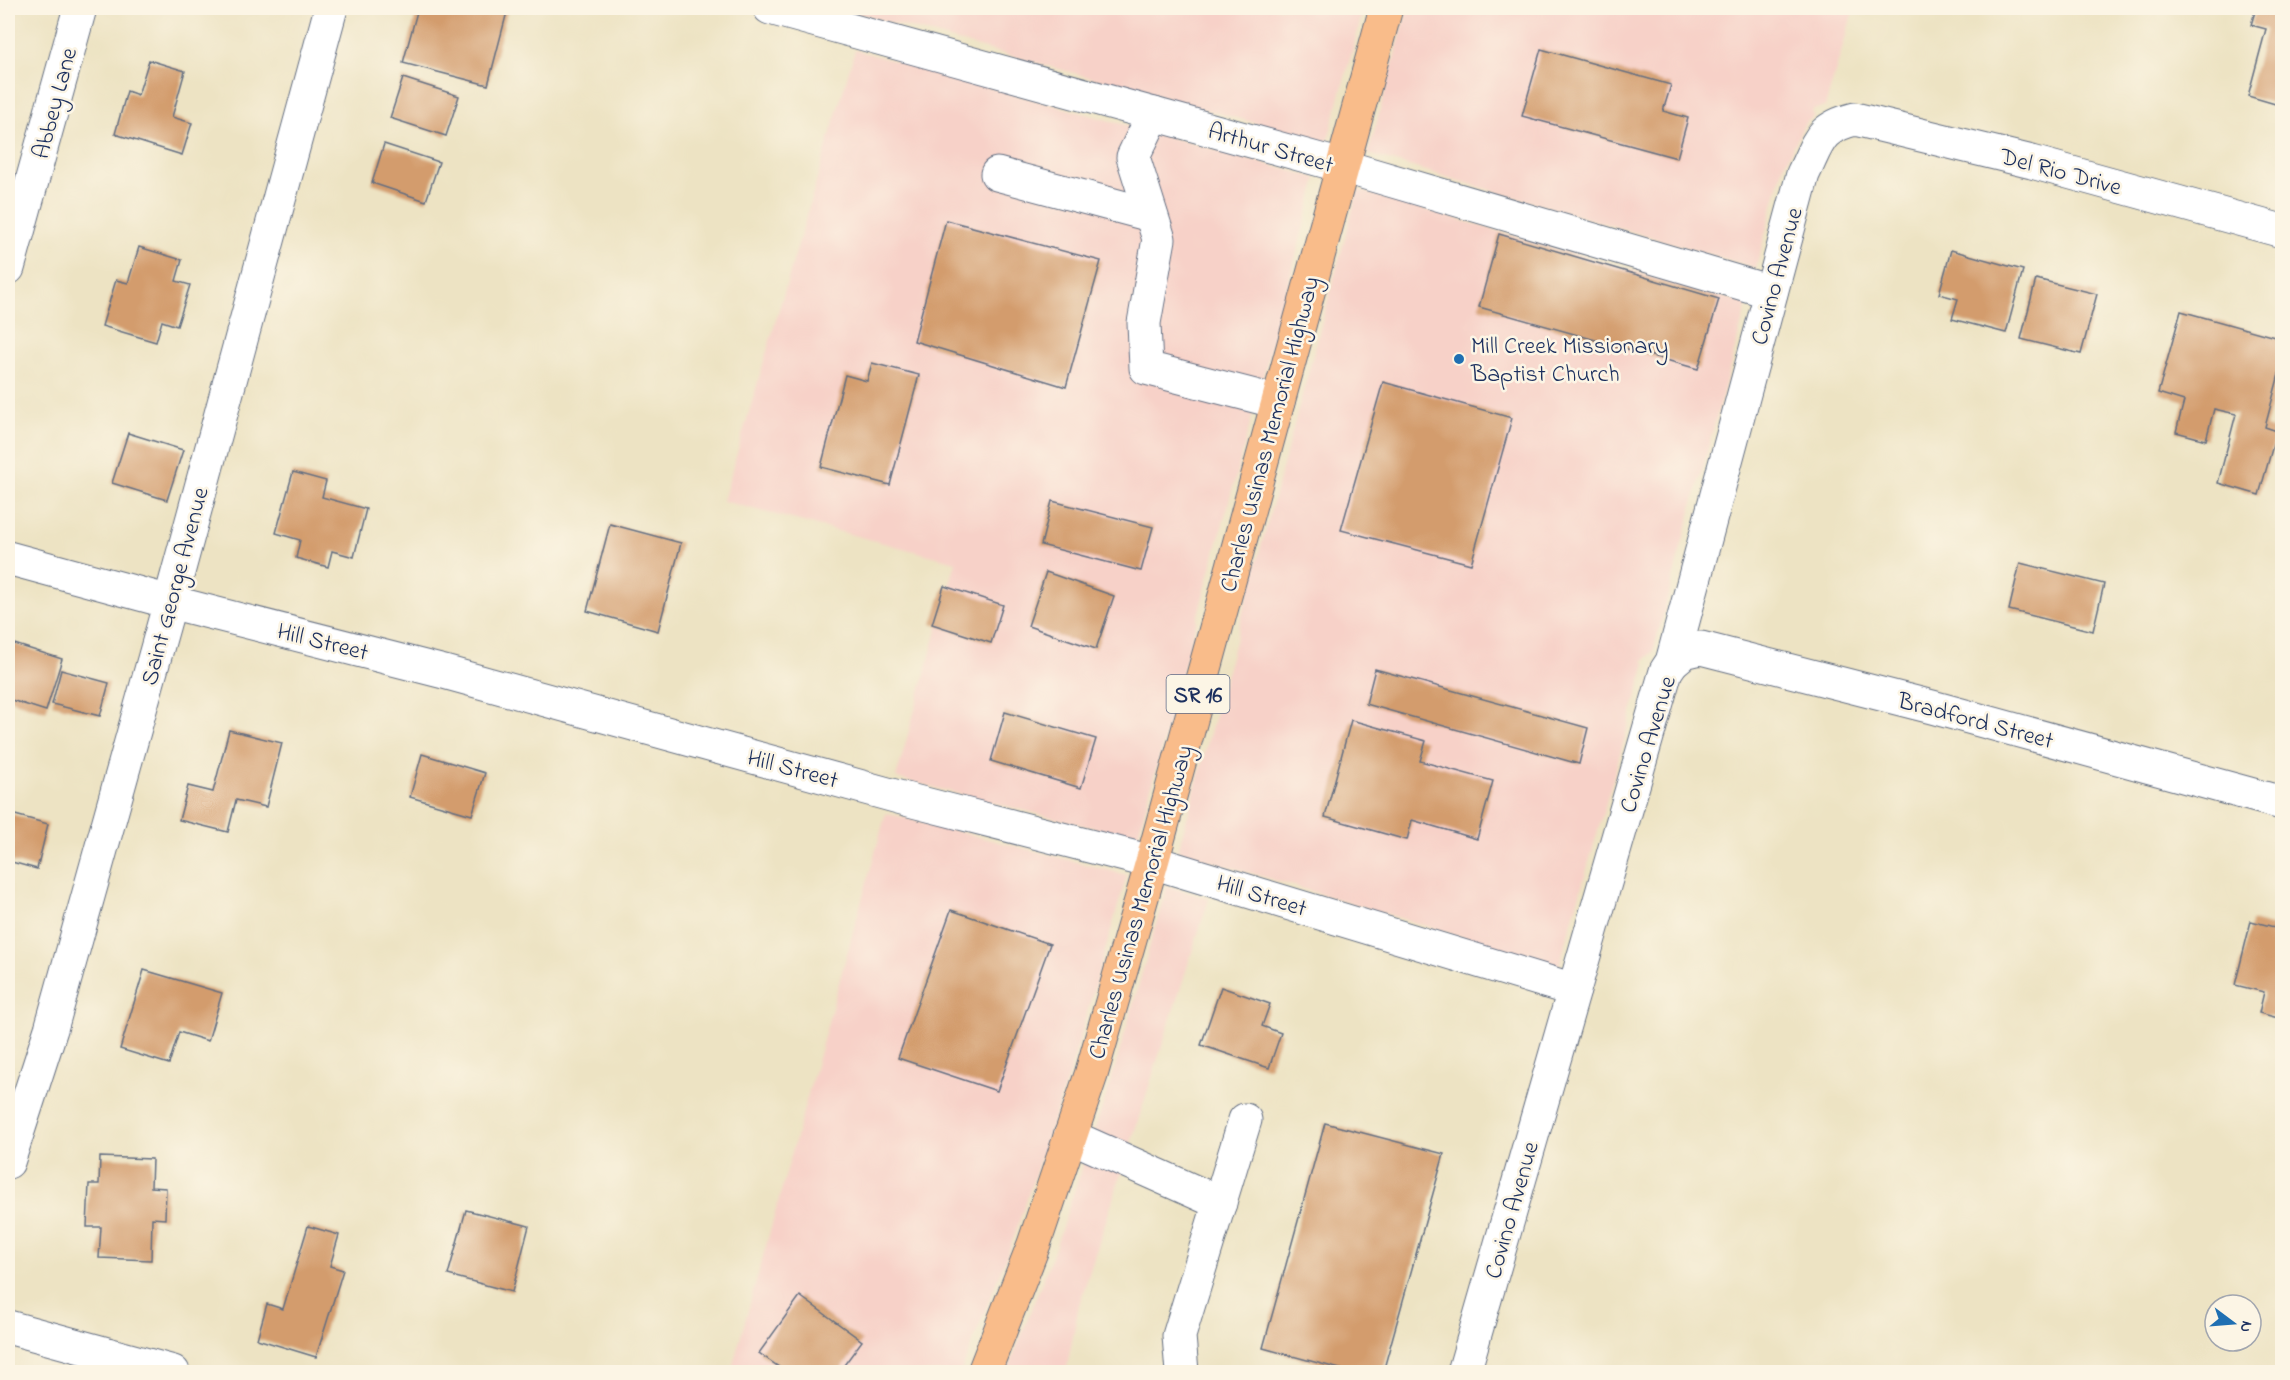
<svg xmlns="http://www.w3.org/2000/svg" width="2290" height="1380" viewBox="0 0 2290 1380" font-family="'Indie Flower',sans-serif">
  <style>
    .built { fill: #f7d1c8 }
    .building { fill: #d39c6d }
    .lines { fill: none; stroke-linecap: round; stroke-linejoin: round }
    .minor-casing { stroke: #646e81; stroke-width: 35 }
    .highway-casing { stroke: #646e81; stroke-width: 35 }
    .minor { stroke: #fff; stroke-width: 33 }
    .highway { stroke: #f9bc8a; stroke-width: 33 }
    .poi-dot { fill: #1f6fb2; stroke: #fcf5e5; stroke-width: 2 }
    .labels { text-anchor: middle; stroke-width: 5; stroke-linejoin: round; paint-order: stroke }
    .shield { fill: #fcf5e5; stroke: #5e6a86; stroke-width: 1.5 }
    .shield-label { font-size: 22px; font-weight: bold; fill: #1b2f5e }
    .street-label { font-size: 24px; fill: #1b2f5e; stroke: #fcf5e5 }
    .poi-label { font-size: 24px; fill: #1b2f5e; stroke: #fcf5e5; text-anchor: start }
  </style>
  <rect width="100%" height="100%" fill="#fcf5e5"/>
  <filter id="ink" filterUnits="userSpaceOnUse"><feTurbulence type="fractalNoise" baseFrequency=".0167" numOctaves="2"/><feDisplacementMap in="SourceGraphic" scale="12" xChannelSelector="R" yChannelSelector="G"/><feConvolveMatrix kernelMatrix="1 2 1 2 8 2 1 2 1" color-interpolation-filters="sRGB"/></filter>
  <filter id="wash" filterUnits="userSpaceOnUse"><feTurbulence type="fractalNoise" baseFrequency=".008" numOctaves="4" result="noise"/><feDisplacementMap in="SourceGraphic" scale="24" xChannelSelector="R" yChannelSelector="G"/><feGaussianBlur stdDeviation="1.35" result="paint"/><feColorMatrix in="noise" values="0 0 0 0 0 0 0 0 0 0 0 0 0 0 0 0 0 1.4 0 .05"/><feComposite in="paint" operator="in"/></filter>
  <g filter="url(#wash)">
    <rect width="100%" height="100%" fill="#ede3c3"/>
    <!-- built -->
    <g class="built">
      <polygon points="838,8 1364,8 1327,143"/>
      <polygon points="1408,8 1854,8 1825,107 1812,110 1814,116 1804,125 1783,168 1756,268 1368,154"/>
      <polygon points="855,50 1317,178 1137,839 896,778 956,562 723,501"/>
      <polygon points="1358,190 1747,304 1653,652 1643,661 1646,664 1559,966 1178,851"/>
      <polygon points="886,813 1127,875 1071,1068 1014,1237 961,1372 731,1372"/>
      <polygon points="1167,886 1209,899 1079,1305 1066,1372 1007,1372 1054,1251 1111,1081"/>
    </g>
    <g id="blocks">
      <!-- building -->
      <g class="building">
        <polygon points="418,8 508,8 488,85 403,63"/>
        <polygon points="2256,8 2282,8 2282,106 2248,96 2266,29 2251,25"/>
        <polygon points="1541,49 1671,85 1663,111 1688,118 1677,158 1522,116"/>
        <polygon points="149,60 185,71 172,117 192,123 182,155 115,134 127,91 138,95"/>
        <polygon points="403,78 459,96 446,136 390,118"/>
        <polygon points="384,144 439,162 426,201 372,183"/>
        <polygon points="946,220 1101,261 1066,387 914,341"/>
        <polygon points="1499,234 1719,299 1698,369 1479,307"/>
        <polygon points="139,247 182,260 176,281 190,285 177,326 162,321 156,342 102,326 116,280 128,283"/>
        <polygon points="1951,250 2023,270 2006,333 1952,319 1958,299 1939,294"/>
        <polygon points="2036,279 2097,294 2081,354 2021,339"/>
        <polygon points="2181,311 2282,339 2282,363 2265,427 2277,431 2259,495 2218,483 2236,414 2214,409 2206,440 2176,432 2184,401 2158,393"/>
        <polygon points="872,363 919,375 890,485 821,467 845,375 867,381"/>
        <polygon points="1383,382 1512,418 1471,564 1341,530"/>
        <polygon points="128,433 183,450 167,500 112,483"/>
        <polygon points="293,472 326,481 322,497 366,509 354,557 332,551 328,567 296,558 300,540 276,533"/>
        <polygon points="1052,501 1153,527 1141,571 1041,545"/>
        <polygon points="610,524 681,543 658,631 587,611"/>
        <polygon points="2020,563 2104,584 2093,631 2009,610"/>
        <polygon points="1046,572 1114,596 1096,649 1028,626"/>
        <polygon points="944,586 1003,605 991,643 932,624"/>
        <polygon points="8,642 62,659 46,711 8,699"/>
        <polygon points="1375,669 1588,728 1579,764 1366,704"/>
        <polygon points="61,670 109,683 100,716 52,704"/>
        <polygon points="1005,712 1096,739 1081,788 991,761"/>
        <polygon points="1351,720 1426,741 1420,761 1493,781 1477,839 1412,820 1407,840 1325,817"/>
        <polygon points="229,730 282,743 266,807 236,800 228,832 179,820 188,786 213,792"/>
        <polygon points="422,754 485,773 472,815 410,797"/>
        <polygon points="8,813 48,824 37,869 8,861"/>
        <polygon points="951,910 1050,944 997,1091 898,1058"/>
        <polygon points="2251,921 2282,929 2282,1019 2259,1013 2264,992 2235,985"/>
        <polygon points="144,970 222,993 208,1041 179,1032 169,1064 120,1049"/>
        <polygon points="1221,987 1270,1004 1262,1026 1281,1033 1269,1068 1201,1045"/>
        <polygon points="1325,1123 1444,1154 1383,1372 1351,1372 1263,1348"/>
        <polygon points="100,1157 152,1159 151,1187 166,1188 165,1219 152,1218 151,1260 99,1258 101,1227 87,1227 89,1184 99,1184"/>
        <polygon points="466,1210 529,1226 512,1292 448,1275"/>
        <polygon points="308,1226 339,1235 330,1266 343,1270 316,1357 257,1339 267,1304 283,1309"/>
        <polygon points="800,1296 862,1341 839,1372 786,1372 759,1353"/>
      </g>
    </g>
  </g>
  <g filter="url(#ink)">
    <use href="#blocks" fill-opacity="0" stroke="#646e81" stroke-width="1.5"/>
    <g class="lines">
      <defs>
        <g id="minor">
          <polyline points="770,8 1342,166 1771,292"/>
          <polyline points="1154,114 1133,157 1159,239 1144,323 1146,368 1278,402"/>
          <polyline points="997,174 1151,215"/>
          <polyline points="8,268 80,8"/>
          <polyline points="8,558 170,602 444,672 913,801 1152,862 1574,990"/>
          <polyline points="1672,662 1684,652 1701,648 1932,707 2282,803"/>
          <polyline points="1070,1136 1220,1203"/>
          <polyline points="8,1162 51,1029 170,602 331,8"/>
          <polyline points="8,1327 173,1372"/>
          <polyline points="1182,1372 1179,1336 1245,1120"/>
          <path d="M1464 1372 1666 671 1672 662 1803 174C1819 142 1818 128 1855 119L2032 162 2282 231"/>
        </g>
        <polyline id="highway" points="984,1372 1034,1244 1091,1075 1152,862 1386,8"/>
      </defs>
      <!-- minor casing -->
      <use href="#minor" class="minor-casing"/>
      <!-- highway casing -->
      <use href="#highway" class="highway-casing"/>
      <!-- minor -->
      <use href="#minor" class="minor"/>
      <!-- highway -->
      <use href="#highway" class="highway"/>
    </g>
  </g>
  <!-- markers -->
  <circle class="poi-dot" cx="1459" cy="359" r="6"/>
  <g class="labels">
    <!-- shield labels -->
    <rect class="shield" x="1166.5" y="675" width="63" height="38" rx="4.5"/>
    <g class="shield-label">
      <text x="1198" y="702">SR 16</text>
    </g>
    <!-- street labels -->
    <g class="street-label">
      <text transform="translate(54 103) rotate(-75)" y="8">Abbey Lane</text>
      <text transform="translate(1271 147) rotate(16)" y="8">Arthur Street</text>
      <text transform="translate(2061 171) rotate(15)" y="8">Del Rio Drive</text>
      <text transform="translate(1776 276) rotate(-75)" y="8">Covino Avenue</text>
      <text transform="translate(1269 434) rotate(-75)" y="8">Charles Usinas Memorial Highway</text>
      <text transform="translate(174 586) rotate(-75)" y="8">Saint George Avenue</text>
      <text transform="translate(323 641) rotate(14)" y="8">Hill Street</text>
      <text transform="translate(1976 720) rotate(15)" y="8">Bradford Street</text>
      <text transform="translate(1647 744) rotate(-73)" y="8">Covino Avenue</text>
      <text transform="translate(793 768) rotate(15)" y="8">Hill Street</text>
      <text transform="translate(1262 895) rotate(17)" y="8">Hill Street</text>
      <text transform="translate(1140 902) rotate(-74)" y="8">Charles Usinas Memorial Highway</text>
      <text transform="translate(1511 1210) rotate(-74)" y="8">Covino Avenue</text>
    </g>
    <!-- poi labels -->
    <g class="poi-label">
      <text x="1471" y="353">Mill Creek Missionary<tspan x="1471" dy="28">Baptist Church</tspan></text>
    </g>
  </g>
  <!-- margin -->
  <rect width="2290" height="1380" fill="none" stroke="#fcf5e5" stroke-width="30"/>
  <!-- north arrow -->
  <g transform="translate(2233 1323) rotate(106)"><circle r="28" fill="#fcf5e5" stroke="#a2a6af" stroke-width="1.5"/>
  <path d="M0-4.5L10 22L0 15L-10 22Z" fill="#1f6fb2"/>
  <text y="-9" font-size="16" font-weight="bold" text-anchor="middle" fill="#1b2f5e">N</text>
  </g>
</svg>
